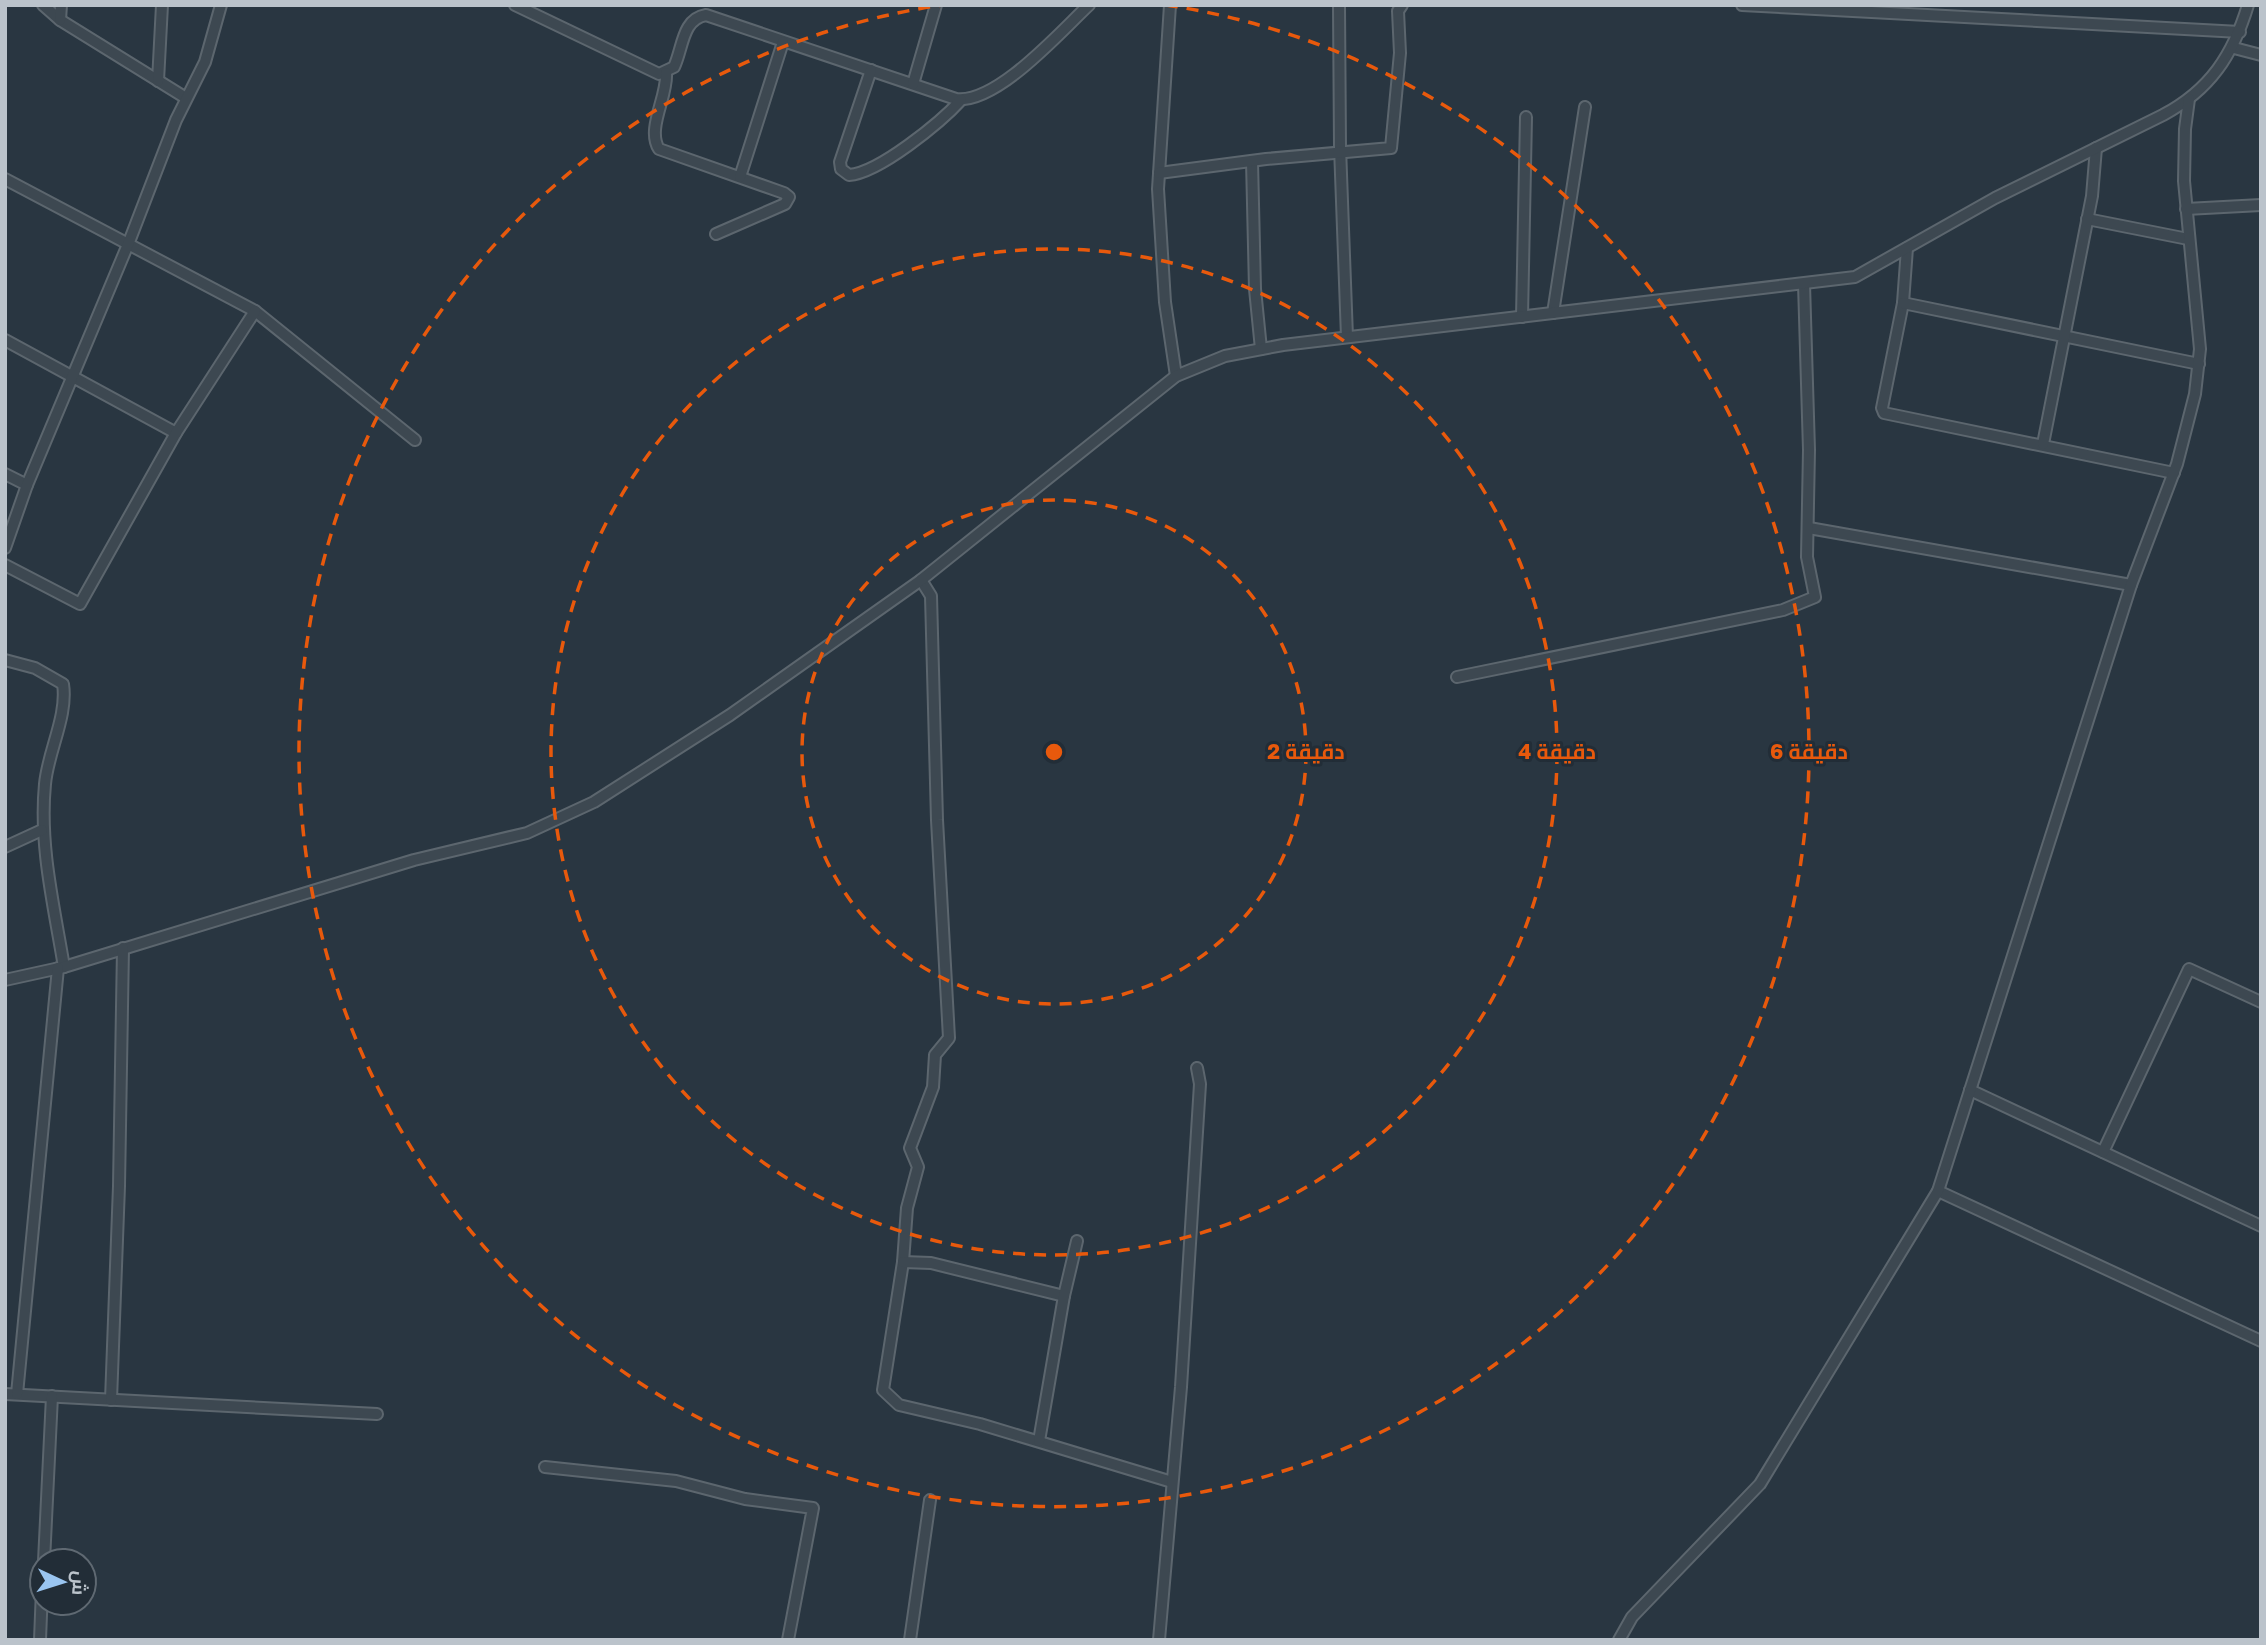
<svg xmlns="http://www.w3.org/2000/svg" width="2266" height="1645" viewBox="0 0 2266 1645" font-family="'Golos Text',Cairo,sans-serif">
  <style>
    .lines { fill: none; stroke-linecap: round; stroke-linejoin: round }
    .minor-casing { stroke: #5c666e; stroke-width: 14 }
    .minor { stroke: #3d4851; stroke-width: 10 }
    .ring { fill: none; stroke: #e8590c; stroke-width: 3.5; stroke-dasharray: 12 9 }
    .centre { fill: #e8590c; stroke: #222d37; stroke-width: 3.5 }
    .ring-label { font-size: 21px; text-anchor: middle; font-weight: bold; fill: #e8590c; stroke: #222d37; stroke-width: 6; stroke-linejoin: round; paint-order: stroke }
  </style>
  <rect width="100%" height="100%" fill="#293641"/>
  <g class="lines">
    <defs>
      <g id="minor">
        <polyline points="43,5 60,20 186,98"/>
        <path d="M515 5 659 74 674 67C683 48 682 19 706 15L956 99C997 104 1060 32 1089 5"/>
        <polyline points="1170,5 1158,189 1165,302 1176,376"/>
        <polyline points="1742,5 2240,32"/>
        <polyline points="1339,6 1340,147 1347,337"/>
        <polyline points="60,20 61,5"/>
        <polyline points="2234,48 2261,55"/>
        <path d="M871 70 840 162 841 169 849 175C879 173 941 122 961 100"/>
        <path d="M666 73C668 96 646 129 659 149L784 193 789 197 785 204 716 234"/>
        <polyline points="158,81 162,5"/>
        <polyline points="913,84 936,5"/>
        <polyline points="1252,161 1255,289 1261,349"/>
        <polyline points="1159,173 1266,159 1391,148 1400,53 1398,11 1402,5"/>
        <polyline points="740,177 783,42"/>
        <polyline points="5,179 255,311 415,440"/>
        <polyline points="2186,209 2261,205"/>
        <polyline points="2087,219 2188,239"/>
        <polyline points="1907,248 1903,303 1882,408 1884,413 2174,473"/>
        <polyline points="1903,303 2199,364"/>
        <polyline points="1553,313 1585,107"/>
        <polyline points="1522,317 1526,117"/>
        <polyline points="5,340 176,433"/>
        <polyline points="2043,444 2092,196 2096,148"/>
        <polyline points="5,474 27,485"/>
        <polyline points="1809,528 2131,585"/>
        <polyline points="5,548 27,485 129,242 176,120 205,62 221,5"/>
        <polyline points="5,565 80,604 176,433 255,311"/>
        <polyline points="921,580 931,596 937,820 949,1038 935,1055 933,1087 910,1148 918,1167 907,1208 903,1262 883,1390 899,1405 980,1424 1172,1482"/>
        <path d="M5 660 35 668 63 684C68 716 48 751 45 784 39 846 54 906 64 967"/>
        <polyline points="1457,677 1783,610 1815,597 1807,557 1809,450 1804,284"/>
        <polyline points="5,847 42,830"/>
        <path d="M5 980 64 967 414 860 527 833 594 802 730 715 921 580 1176 376 1225 356 1283 345 1855 277 1995 198 2163 115C2210 90 2233 55 2248 5"/>
        <polyline points="1970,1090 2261,1226"/>
        <polyline points="2103,1152 2189,969 2261,1002"/>
        <polyline points="1938,1191 2261,1341"/>
        <polyline points="903,1262 931,1263 1064,1296"/>
        <polyline points="5,1394 377,1414"/>
        <polyline points="17,1394 58,968"/>
        <polyline points="111,1400 119,1186 123,948"/>
        <polyline points="1039,1441 1064,1296 1077,1241"/>
        <polyline points="545,1467 676,1481 745,1499 813,1508 788,1640"/>
        <polyline points="44,1561 52,1396"/>
        <polyline points="40,1640 42,1589"/>
        <polyline points="910,1640 930,1500"/>
        <polyline points="1159,1640 1181,1387 1200,1084 1197,1068"/>
        <polyline points="1619,1640 1632,1617 1760,1484 1938,1191 2131,585 2177,464 2195,394 2200,349 2184,181 2185,129 2189,99"/>
      </g>
    </defs>
    <!-- minor casing -->
    <use href="#minor" class="minor-casing"/>
    <!-- minor -->
    <use href="#minor" class="minor"/>
  </g>
  <!-- distance rings -->
  <g class="ring">
    <circle cx="1054" cy="752" r="252"/>
    <circle cx="1054" cy="752" r="503"/>
    <path d="M1166 5A755 755 0 1 1 942 5"/>
  </g>
  <circle cx="1054" cy="752" r="10" class="centre"/>
  <g class="ring-label">
    <text x="1306" y="759">2 دقيقة</text>
    <text x="1557" y="759">4 دقيقة</text>
    <text x="1809" y="759">6 دقيقة</text>
  </g>
  <!-- border -->
  <rect width="2266" height="1645" fill="none" stroke="#bbc3cb" stroke-width="14"/>
  <!-- north arrow -->
  <g transform="translate(63 1582) rotate(94)"><circle r="33" fill="#222d37" stroke="#5f6972" stroke-width="2"/>
  <path d="M0-5L12 26L0 18L-12 26Z" fill="#9ac5f0"/>
  <text y="-10" font-size="19" font-weight="bold" text-anchor="middle" fill="#bbc3cb">ش</text>
  </g>
</svg>
